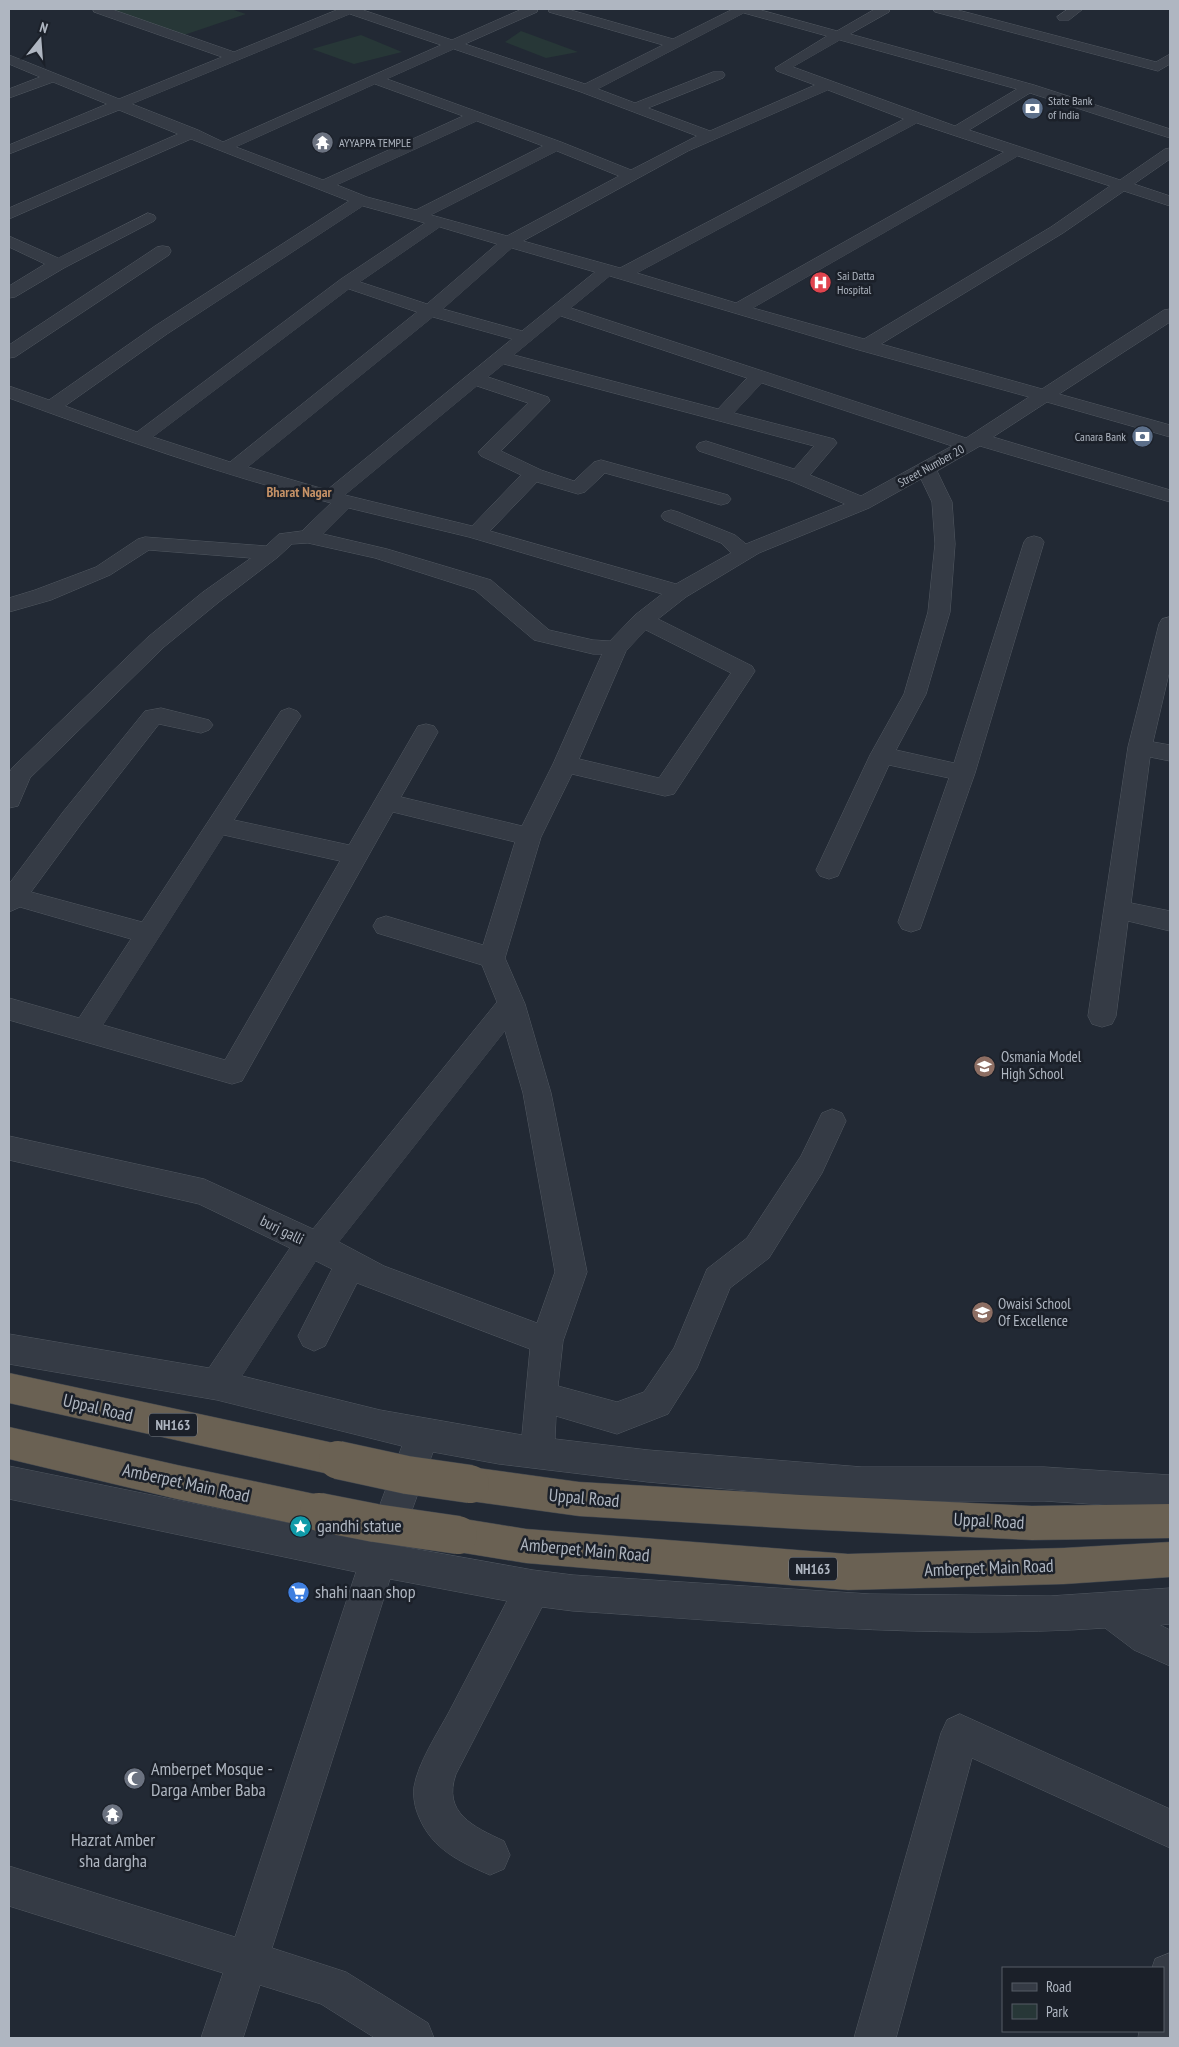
<svg xmlns="http://www.w3.org/2000/svg" width="1179" height="2047" viewBox="0 0 1179 2047" font-family="'PT Sans Narrow',sans-serif">
  <style>
    .green { fill: #273737 }
    .lines { fill: none; stroke-linecap: round; stroke-linejoin: round }
    .minor-casing { stroke: #525962; stroke-width: 1 }
    .highway-casing { stroke: #40464f; stroke-width: 1 }
    .minor { fill: #353b45; fill-rule: evenodd }
    .highway { fill: #6a6153; fill-rule: evenodd }
    .highway-bridge-casing { stroke: #40464f; stroke-width: 39; stroke-linecap: butt }
    .highway-bridge { stroke: #6a6153; stroke-width: 38 }
    .labels { text-anchor: middle; stroke-width: 5; stroke-linejoin: round; paint-order: stroke }
    .far-poi-label { font-size: 12px; fill: #afb6c1; stroke: #1b2029; text-anchor: start }
    .far-street-label { font-size: 12px; fill: #afb6c1; stroke: #1b2029 }
    .far-neighbourhood-label { font-size: 14px; font-weight: bold; fill: #c59166; stroke: #1b2029 }
    .shield { fill: #1b2029; stroke: #838993; stroke-width: 1 }
    .shield-label { font-size: 14px; font-weight: bold; fill: #afb6c1 }
    .poi-label { font-size: 15px; fill: #afb6c1; stroke: #1b2029; text-anchor: start }
    .street-label { font-size: 15px; fill: #afb6c1; stroke: #1b2029 }
    .near-street-label { font-size: 18px; fill: #afb6c1; stroke: #1b2029 }
    .near-poi-label { font-size: 18px; fill: #afb6c1; stroke: #1b2029; text-anchor: start }
  </style>
  <rect width="100%" height="100%" fill="#222934"/>
  <!-- green -->
  <g class="green">
    <polygon points="110,9 231,9 246,14 184,35"/>
    <polygon points="521,31 578,52 546,58 505,42"/>
    <polygon points="361,35 402,52 354,64 312,49"/>
  </g>
  <g class="lines">
    <defs>
      <g id="minor">
        <path d="M93 9H111L234 52 339 9H360L452 40 522 9H538L537 12 465 44 585 84 663 45 549 12 548 9H567L673 39 733 9H757L837 31 875 9H890L889 12 850 34 1034 85 1170 129V138L1030 93 969 130 1120 180 1165 149 1170 148V159L1134 184 1170 196V206L1124 191 1063 233 881 344 1042 389 1164 310 1170 309V322L1059 394 1170 425V437L1047 402 993 437 1170 490V502L980 446 937 471 952 502 955 544 950 612 926 694 896 750 954 763 1024 542 1027 538 1034 536 1041 538 1044 542 975 773 920 929 911 932 902 929 898 922 949 778 889 765 838 876 829 879 820 876 816 870 870 755 904 694 928 612 935 544 932 502 921 479 869 508 759 553 686 597 658 619 752 666 755 671 674 794 665 796 572 774 541 837 505 958 525 1004 551 1093 587 1272 563 1341 558 1386 617 1402 644 1392 674 1348 707 1269 747 1238 801 1156 822 1113 832 1109 842 1113 846 1121 822 1173 769 1258 730 1288 697 1368 668 1414 617 1434 556 1416 555 1439 648 1450 862 1467H1044L1170 1475V1509L1044 1501H862L648 1482 499 1464 433 1452 399 1546 533 1570 573 1575 870 1594 1050 1596 1170 1588V1624L1160 1625 1170 1630V1666L1134 1650 1105 1628C928 1640 750 1622 573 1611L542 1607 456 1774C442 1813 474 1827 504 1841L510 1855 504 1869 490 1875C460 1862 432 1849 419 1817 415 1808 413 1798 414 1787 418 1763 437 1734 449 1712 468 1675 488 1638 507 1601L390 1579 272 1948 346 1972 428 2023 434 2038H375L321 2004 260 1985 243 2038H201L223 1973 9 1906V1866L235 1937 356 1572 9 1499V1466L367 1539 402 1446 217 1400 9 1364V1334L209 1368 290 1248 199 1204 9 1160V1136L204 1179 313 1229 497 1002 482 965 377 933 373 926 377 919 386 916 483 945 515 842 393 812 242 1081 232 1084 9 1020V998L79 1018 131 939 20 907 9 912V884L63 812 145 711 161 708 209 720 213 725 209 730 201 733 159 724 81 824 31 892 142 922 281 711 289 708 297 711 301 716 234 820 349 845 418 726 426 724 434 726 438 732 401 797 522 826 553 764 602 654H593L534 640 475 590 375 558 308 543 292 544 278 557 219 602 164 647 30 778 18 806 9 808V773L12 768 148 637 203 592 251 558 149 550 110 575 51 600 9 612V598L35 590 96 567 138 539 145 537 266 546 279 534 302 531 331 503C222 475 115 437 9 398V386L49 400 155 326 349 201 191 139 9 219V208L178 134 119 110 9 154V145L107 104 53 82 9 98V89L40 77 9 64V55L119 99 222 57 94 12ZM744 13 827 36 775 68 777 71 815 85 710 131 648 108 723 78 725 75 723 72H713L635 103 598 89ZM350 14 441 45 223 142 198 130 132 104ZM840 40 1017 89 955 126 793 67ZM454 49 581 92 697 136 631 170 561 142 387 79ZM375 84 463 116 323 180 236 147ZM828 90 904 119 620 268 523 241 688 151ZM477 121 543 146 416 210 367 197 337 185ZM917 123 1004 152 736 303 637 273ZM557 151 619 176 507 236 431 215ZM1018 156 1110 186 1051 227 864 339 753 308ZM363 206 425 223 341 279 137 432 65 406 167 334ZM440 227 497 244 427 304 360 282ZM512 248 595 272 522 331 443 309ZM610 276 859 350 1029 397 966 438 571 308ZM349 289 417 312 230 462 153 437ZM561 316 747 378 718 409 514 355ZM433 317 512 339 327 490 248 467ZM504 364 814 446 794 469 706 441 699 443 696 447 699 451 791 481 845 504 746 544 735 535 678 512 671 510 664 512 661 516 664 520 721 543 731 553 676 584 490 531 537 482 578 494 585 492 605 473 721 505 728 503 731 499 728 495 601 460 594 462 574 481 541 470 501 451 550 401 548 397 488 377ZM762 383 952 446 861 496 810 475 837 443 834 439 734 413ZM477 386 528 403 478 452 481 456 521 475 472 526 345 495ZM349 508 469 537 662 594 635 615 610 641 593 640 549 630 491 580 387 549 323 534ZM646 630 731 673 659 778 579 759 626 651ZM224 835 340 861 225 1060 103 1025ZM505 1031 523 1093 555 1272 537 1323 384 1266 339 1242ZM316 1261 332 1269 298 1336 303 1346 314 1351 325 1346 357 1283 530 1349 522 1435 380 1410 242 1376Z"/>
        <polygon points="933,9 954,9 1156,62 1170,54 1170,64 1158,71 935,12"/>
        <polygon points="1068,9 1083,9 1069,20 1059,20 1057,17"/>
        <polygon points="148,213 154,215 156,218 154,221 64,268 15,297 9,298 9,286 45,264 9,247 9,236 58,258"/>
        <polygon points="163,246 169,247 171,251 169,255 15,357 9,358 9,345 157,247"/>
        <polygon points="1170,617 1170,669 1153,742 1170,745 1170,761 1150,757 1131,903 1170,911 1170,931 1128,921 1116,1016 1112,1024 1102,1027 1092,1024 1088,1016 1128,747 1159,624 1162,619"/>
        <polygon points="960,1714 1170,1809 1170,1848 972,1758 896,2038 854,2038 941,1733 947,1720"/>
        <polygon points="1170,1953 1170,2038 1138,2038 1139,2031 1163,2031 1163,1968 1152,1968 1155,1959"/>
      </g>
      <g id="highway">
        <polygon points="9,1373 338,1444 350,1448 355,1460 350,1472 338,1476 9,1403"/>
        <polygon points="9,1427 177,1465 319,1495 331,1500 336,1512 331,1524 319,1529 177,1499 9,1459"/>
        <polygon points="470,1467 579,1482 801,1495 1032,1506 1170,1504 1170,1538 1032,1540 801,1529 579,1516 470,1501 458,1496 453,1484 458,1472"/>
        <polygon points="458,1518 526,1529 848,1554 1064,1548 1170,1542 1170,1577 1064,1584 848,1590 526,1563 458,1552 446,1547 441,1535 446,1523"/>
      </g>
    </defs>
    <!-- minor casing -->
    <use href="#minor" class="minor-casing"/>
    <!-- highway casing -->
    <use href="#highway" class="highway-casing"/>
    <!-- minor -->
    <use href="#minor" class="minor"/>
    <!-- highway -->
    <use href="#highway" class="highway"/>
    <defs>
      <g id="highway-bridge">
        <polyline points="338,1460 407,1475 470,1484"/>
        <polyline points="319,1512 375,1523 458,1535"/>
      </g>
    </defs>
    <!-- highway-bridge casing -->
    <use href="#highway-bridge" class="highway-bridge-casing"/>
    <!-- highway-bridge -->
    <use href="#highway-bridge" class="highway-bridge"/>
  </g>
  <!-- icons -->
  <defs>
    <symbol id="bank-disc" viewBox="-11 -11 22 22"><circle r="9.5" fill="#5c6f8a" stroke="#1b2029"/><path d="M-6-4H6V4H-6ZM0-2.3a2.3 2.3 0 1 0 0 4.6a2.3 2.3 0 1 0 0-4.6Z" fill="#fff"/></symbol>
    <symbol id="temple-disc" viewBox="-11 -11 22 22"><circle r="9.5" fill="#6b7280" stroke="#1b2029"/><path d="M0-6L5-2H3V0L6.5 2.5H4V6H1.5V3h-3V6H-4V2.5H-6.5L-3 0V-2H-5Z" fill="#fff"/></symbol>
    <symbol id="hospital-disc" viewBox="-11 -11 22 22"><circle r="9.5" fill="#e0444e" stroke="#1b2029"/><path d="M-5-5h3v3.5h4V-5h3V5h-3V1.5h-4V5h-3Z" fill="#fff"/></symbol>
    <symbol id="university-disc" viewBox="-11 -11 22 22"><circle r="9.5" fill="#8d6e63" stroke="#1b2029"/><path d="M0-5L7-2L0 1L-7-2ZM-4 1L0 2.5L4 1V4Q0 6-4 4Z" fill="#fff"/></symbol>
    <symbol id="sight-disc" viewBox="-11 -11 22 22"><circle r="9.5" fill="#0f9aa8" stroke="#1b2029"/><path d="M0-6L1.8-2.2L6-1.7L2.9 1.2L3.7 5.4L0 3.3L-3.7 5.4L-2.9 1.2L-6-1.7L-1.8-2.2Z" fill="#fff"/></symbol>
    <symbol id="supermarket-disc" viewBox="-11 -11 22 22"><circle r="9.5" fill="#3f7fe0" stroke="#1b2029"/><path d="M-6-5.5h2.5l.6 2H6L4.5 2H-2.5L-4.4-4H-6ZM-1.5 3.2a1.3 1.3 0 1 0 .1 0ZM3 3.2a1.3 1.3 0 1 0 .1 0Z" fill="#fff"/></symbol>
    <symbol id="mosque-disc" viewBox="-11 -11 22 22"><circle r="9.5" fill="#6b7280" stroke="#1b2029"/><path d="M3.5-4.9A6 6 0 1 0 3.5 4.9A5 5 0 1 1 3.5-4.9Z" fill="#fff"/></symbol>
  </defs>
  <g fill-rule="evenodd">
    <use href="#bank-disc" x="1020" y="96" width="25" height="25"/>
    <use href="#temple-disc" x="310" y="130" width="25" height="25"/>
    <use href="#hospital-disc" x="808" y="270" width="25" height="25"/>
    <use href="#bank-disc" x="1130" y="424" width="25" height="25"/>
    <use href="#university-disc" x="972" y="1054" width="25" height="25"/>
    <use href="#university-disc" x="970" y="1300" width="25" height="25"/>
    <use href="#sight-disc" x="288" y="1514" width="25" height="25"/>
    <use href="#supermarket-disc" x="286" y="1580" width="25" height="25"/>
    <use href="#mosque-disc" x="122" y="1766" width="25" height="25"/>
    <use href="#temple-disc" x="100" y="1802" width="25" height="25"/>
  </g>
  <g class="labels">
    <!-- far-poi labels -->
    <g class="far-poi-label">
      <text x="1048" y="105">State Bank<tspan x="1048" dy="14">of India</tspan></text>
      <text x="339" y="147">AYYAPPA TEMPLE</text>
      <text x="837" y="280">Sai Datta<tspan x="837" dy="14">Hospital</tspan></text>
      <text x="1126" y="441" text-anchor="end">Canara Bank</text>
    </g>
    <!-- far-street labels -->
    <g class="far-street-label">
      <text transform="translate(931 466) rotate(-29)" y="4">Street Number 20</text>
    </g>
    <!-- far-neighbourhood labels -->
    <g class="far-neighbourhood-label">
      <text x="299" y="497">Bharat Nagar</text>
    </g>
    <!-- shield labels -->
    <g class="shield">
      <rect x="149" y="1413.5" width="48" height="23" rx="4"/>
      <rect x="789" y="1557.5" width="48" height="23" rx="4"/>
    </g>
    <g class="shield-label">
      <text x="173" y="1430">NH163</text>
      <text x="813" y="1574">NH163</text>
    </g>
    <!-- poi labels -->
    <g class="poi-label">
      <text x="1001" y="1062">Osmania Model<tspan x="1001" dy="17">High School</tspan></text>
      <text x="998" y="1309">Owaisi School<tspan x="998" dy="17">Of Excellence</tspan></text>
    </g>
    <!-- street labels -->
    <g class="street-label">
      <text transform="translate(282 1230) rotate(26)" y="5">burj galli</text>
    </g>
    <!-- near-street labels -->
    <g class="near-street-label">
      <text transform="translate(98 1408) rotate(13)" y="6">Uppal Road</text>
      <text transform="translate(186 1483) rotate(12)" y="6">Amberpet Main Road</text>
      <text transform="translate(584 1498) rotate(5)" y="6">Uppal Road</text>
      <text transform="translate(989 1521) rotate(3)" y="6">Uppal Road</text>
      <text transform="translate(585 1550) rotate(5)" y="6">Amberpet Main Road</text>
      <text transform="translate(989 1568) rotate(-2)" y="6">Amberpet Main Road</text>
    </g>
    <!-- near-poi labels -->
    <g class="near-poi-label">
      <text x="317" y="1532">gandhi statue</text>
      <text x="315" y="1598">shahi naan shop</text>
      <text x="151" y="1775">Amberpet Mosque -<tspan x="151" dy="21">Darga Amber Baba</tspan></text>
      <text x="113" y="1846" text-anchor="middle">Hazrat Amber<tspan x="113" dy="21">sha dargha</tspan></text>
    </g>
  </g>
  <!-- border -->
  <rect width="1179" height="2047" fill="none" stroke="#afb6c1" stroke-width="20"/>
  <!-- legend -->
  <rect x="1002" y="1967" width="162" height="65" fill="#1b2029" stroke="#565c66"/>
  <rect x="1012" y="1983" width="25" height="8" fill="#353b45" stroke="#565c66"/>
  <text x="1046" y="1992" font-size="15" fill="#afb6c1">Road</text>
  <rect x="1012" y="2004" width="25" height="15" fill="#273737" stroke="#565c66"/>
  <text x="1046" y="2017" font-size="15" fill="#afb6c1">Park</text>
  <!-- north arrow -->
  <g transform="translate(40 40) rotate(17)" stroke="#1b2029" stroke-width="4" paint-order="stroke">
  <path d="M0-4L9 19L0 12L-9 19Z" fill="#afb6c1"/>
  <text y="-8" font-size="14" font-weight="bold" text-anchor="middle" fill="#afb6c1">N</text>
  </g>
</svg>
